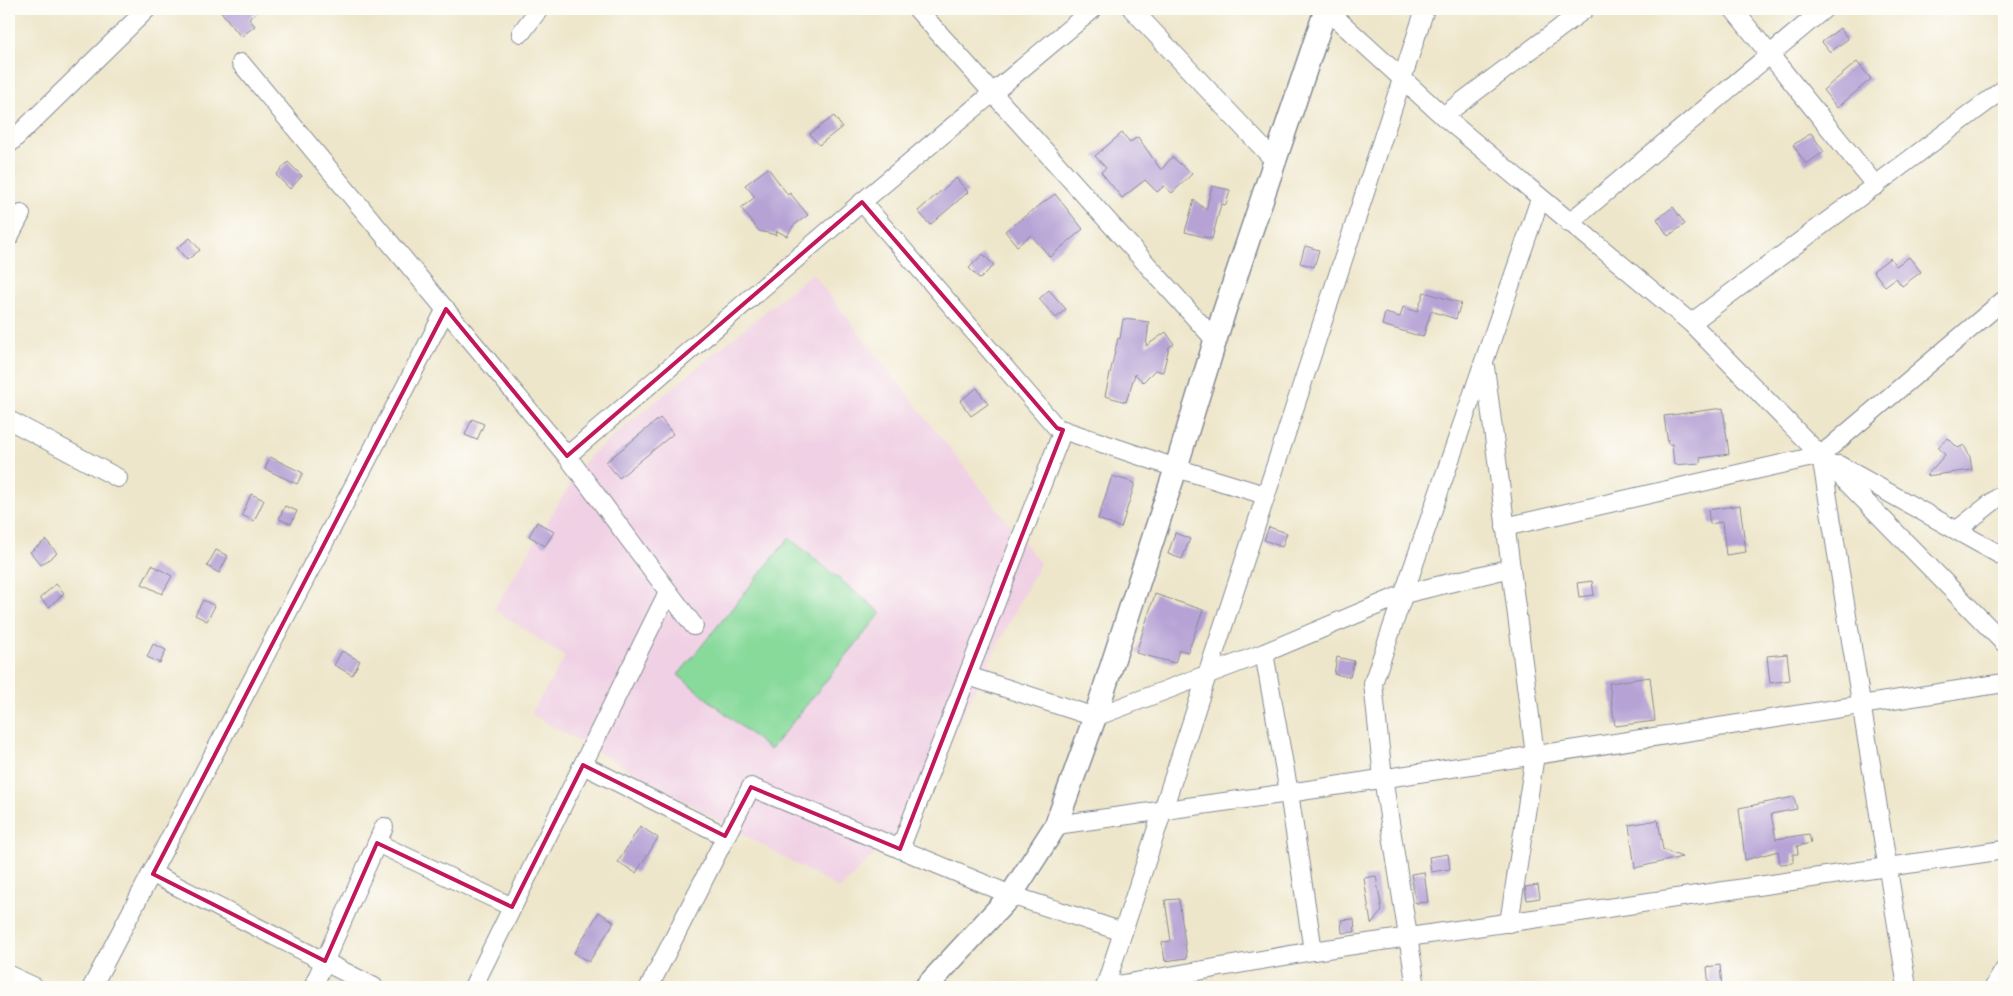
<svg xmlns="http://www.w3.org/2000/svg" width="2013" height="996" viewBox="0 0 2013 996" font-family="Delius,sans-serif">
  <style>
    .built { fill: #f0d0e4 }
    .green { fill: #88da9b; stroke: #52847c }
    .building { fill: #b6a2d5 }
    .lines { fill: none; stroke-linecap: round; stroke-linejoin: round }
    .minor-casing { stroke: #848a94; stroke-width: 20 }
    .tertiary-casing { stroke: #848a94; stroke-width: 25 }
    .minor { stroke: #fff; stroke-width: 18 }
    .tertiary { stroke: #fff; stroke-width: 22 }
    .marked { fill: none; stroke: #c2185b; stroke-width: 4; stroke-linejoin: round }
  </style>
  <rect width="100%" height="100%" fill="#fdfcf7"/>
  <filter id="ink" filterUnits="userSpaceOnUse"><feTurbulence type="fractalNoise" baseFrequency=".02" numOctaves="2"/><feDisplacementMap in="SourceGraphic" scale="10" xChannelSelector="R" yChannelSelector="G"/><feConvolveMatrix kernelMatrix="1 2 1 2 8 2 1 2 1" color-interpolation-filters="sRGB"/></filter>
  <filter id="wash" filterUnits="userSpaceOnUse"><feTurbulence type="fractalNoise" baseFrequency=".0096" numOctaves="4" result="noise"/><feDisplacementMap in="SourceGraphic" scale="20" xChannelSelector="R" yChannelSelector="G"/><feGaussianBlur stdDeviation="1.12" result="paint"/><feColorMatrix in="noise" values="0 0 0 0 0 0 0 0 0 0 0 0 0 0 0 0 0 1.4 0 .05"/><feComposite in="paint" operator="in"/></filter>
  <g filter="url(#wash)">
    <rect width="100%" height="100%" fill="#eee6ca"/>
    <!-- built -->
    <polygon class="built" points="812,273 1040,563 908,820 840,889 531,714 565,657 494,609 585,460"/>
    <!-- green -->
    <polygon class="green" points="789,538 881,613 770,750 678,675"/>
    <g id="blocks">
      <!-- building -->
      <g class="building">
        <polygon points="219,9 260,9 249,19 255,26 241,37"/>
        <polygon points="1840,28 1848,39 1830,52 1822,42"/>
        <polygon points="1857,62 1871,79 1837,108 1823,90"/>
        <polygon points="834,116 842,127 819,145 810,134"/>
        <polygon points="1122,133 1130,142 1138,137 1161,170 1172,157 1192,174 1172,193 1164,186 1157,192 1145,180 1122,198 1101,172 1106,168 1095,156"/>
        <polygon points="1811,133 1824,152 1806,164 1793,145"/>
        <polygon points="288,162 302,176 290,189 276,175"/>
        <polygon points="768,168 788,195 790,193 808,215 793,226 787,236 777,231 776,235 759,231 741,208 755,197 745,185"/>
        <polygon points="956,178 968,192 930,225 918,211"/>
        <polygon points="1212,186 1230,190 1226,205 1221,204 1212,239 1185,232 1194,200 1206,210"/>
        <polygon points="1055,194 1083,229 1050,257 1031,235 1017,246 1005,231"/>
        <polygon points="1673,207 1685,224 1668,236 1657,219"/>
        <polygon points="190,238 200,250 187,260 177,248"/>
        <polygon points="1305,246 1319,250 1314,267 1300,263"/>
        <polygon points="983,254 994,265 980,279 969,268"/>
        <polygon points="1909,257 1921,272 1902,286 1896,278 1885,286 1873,271 1890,258 1896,266"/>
        <polygon points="1049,290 1066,309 1056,318 1039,299"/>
        <polygon points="1424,292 1461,303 1456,319 1431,311 1423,337 1382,325 1385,313 1400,317 1403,307 1417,312"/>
        <polygon points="1123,319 1149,322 1146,346 1166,332 1174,344 1169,347 1163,372 1155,370 1143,382 1135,374 1126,402 1105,396 1118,338 1120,339"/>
        <polygon points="977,388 988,404 971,416 960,401"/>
        <polygon points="1723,408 1729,454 1700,458 1700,463 1674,465 1672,444 1668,444 1664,416"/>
        <polygon points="660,418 673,434 619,478 606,462"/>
        <polygon points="472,419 484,424 477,440 465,435"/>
        <polygon points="1948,438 1958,448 1964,445 1970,457 1972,470 1926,476 1945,455 1938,447"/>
        <polygon points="270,457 303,473 297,484 265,469"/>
        <polygon points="1112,476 1135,483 1121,528 1098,519"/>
        <polygon points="251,494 264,500 254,521 242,515"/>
        <polygon points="1740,505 1746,552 1726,555 1722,522 1710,524 1708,510"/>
        <polygon points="285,506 297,511 291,524 279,519"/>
        <polygon points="537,522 554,532 545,546 529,536"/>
        <polygon points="1269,527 1287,533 1282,547 1264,540"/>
        <polygon points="1175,533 1190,539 1182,559 1168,554"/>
        <polygon points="46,540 57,553 41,565 30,552"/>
        <polygon points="216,550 228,556 219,573 207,566"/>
        <polygon points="152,565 172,576 162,594 142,584"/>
        <polygon points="1592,581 1594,595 1579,597 1577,583"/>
        <polygon points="56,584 64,593 49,607 40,598"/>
        <polygon points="1155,594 1203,610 1188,652 1179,650 1175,663 1136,653"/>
        <polygon points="203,600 215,606 207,621 195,615"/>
        <polygon points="153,644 166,650 160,663 147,657"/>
        <polygon points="342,651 360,661 352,675 334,665"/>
        <polygon points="1787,654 1790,680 1770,683 1767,656"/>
        <polygon points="1337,657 1354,661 1350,677 1334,674"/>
        <polygon points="1650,677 1655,721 1615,726 1609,683"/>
        <polygon points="1794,797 1797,809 1771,814 1776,839 1809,834 1811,843 1797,846 1798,854 1793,854 1793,863 1780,864 1778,851 1745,860 1739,808"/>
        <polygon points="1658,820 1663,850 1682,857 1635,868 1629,825"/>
        <polygon points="640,826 658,838 636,873 618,862"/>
        <polygon points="1448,854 1450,869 1431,872 1429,857"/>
        <polygon points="1424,872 1428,902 1416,903 1411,874"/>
        <polygon points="1376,876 1382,911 1371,924 1364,878"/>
        <polygon points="1538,885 1540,898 1527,900 1525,887"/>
        <polygon points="1179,899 1187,958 1165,961 1162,942 1171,941 1165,900"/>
        <polygon points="599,912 614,922 589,962 574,953"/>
        <polygon points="1354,919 1355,932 1342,933 1341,920"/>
        <polygon points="1720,965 1722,987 1709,987 1707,967"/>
      </g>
    </g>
  </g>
  <g filter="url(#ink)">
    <use href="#blocks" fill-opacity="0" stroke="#848a94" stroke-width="1"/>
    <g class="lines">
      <defs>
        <g id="minor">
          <polyline points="917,9 1215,340"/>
          <polyline points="1132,9 1274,160"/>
          <polyline points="1326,9 1443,116 1691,323 2004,643"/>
          <polyline points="1733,9 1876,186"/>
          <polyline points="521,33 539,9"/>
          <polyline points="241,63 567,456 694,626"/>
          <polyline points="1443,116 1585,9"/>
          <polyline points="9,144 147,9"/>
          <polyline points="862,202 1057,428 1176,468 1265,495"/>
          <polyline points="1569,223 1824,9"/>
          <polyline points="9,237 21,214"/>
          <polyline points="1691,323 2004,89"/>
          <polyline points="1485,367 1535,755 1509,923"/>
          <polyline points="9,420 118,478"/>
          <polyline points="1821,455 1907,987"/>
          <polyline points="567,456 862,202 1093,9"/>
          <polyline points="1839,465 2004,557"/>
          <polyline points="1505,527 1821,455 2004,300"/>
          <polyline points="1957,530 2004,493"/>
          <polyline points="1264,653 1289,793 1313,951"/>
          <polyline points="968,676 1095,717 1264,653 1404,594 1511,568"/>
          <polyline points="583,765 725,836"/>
          <polyline points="1056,825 1289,793 2004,683"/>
          <polyline points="377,843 512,907"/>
          <polyline points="900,849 1063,430"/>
          <polyline points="153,874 374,987"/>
          <polyline points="9,975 35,987"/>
          <polyline points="92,987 446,309"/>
          <polyline points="313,987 384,827"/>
          <polyline points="473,987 668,592"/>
          <polyline points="649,987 751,787 1011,895 1123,932"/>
          <polyline points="1105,987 1425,9"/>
          <polyline points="1106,987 1313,951 2004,850"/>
          <polyline points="1416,987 1383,778 1373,683 1540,199"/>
          <polyline points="1994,987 2004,970"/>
        </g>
        <polyline id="tertiary" points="926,987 1011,895 1056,825 1095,717 1176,468 1224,312 1326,9"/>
      </defs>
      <!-- minor casing -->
      <use href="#minor" class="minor-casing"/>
      <!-- tertiary casing -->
      <use href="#tertiary" class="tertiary-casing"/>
      <!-- minor -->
      <use href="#minor" class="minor"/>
      <!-- tertiary -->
      <use href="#tertiary" class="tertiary"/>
    </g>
  </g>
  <!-- marked area -->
  <path class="marked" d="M862 202 1057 428 1063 430 900 849 751 787 725 836 583 765 512 907 377 843 325 961 153 874 446 309 567 456Z"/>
  <!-- margin -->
  <rect width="2013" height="996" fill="none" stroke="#fdfcf7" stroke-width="30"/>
</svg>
